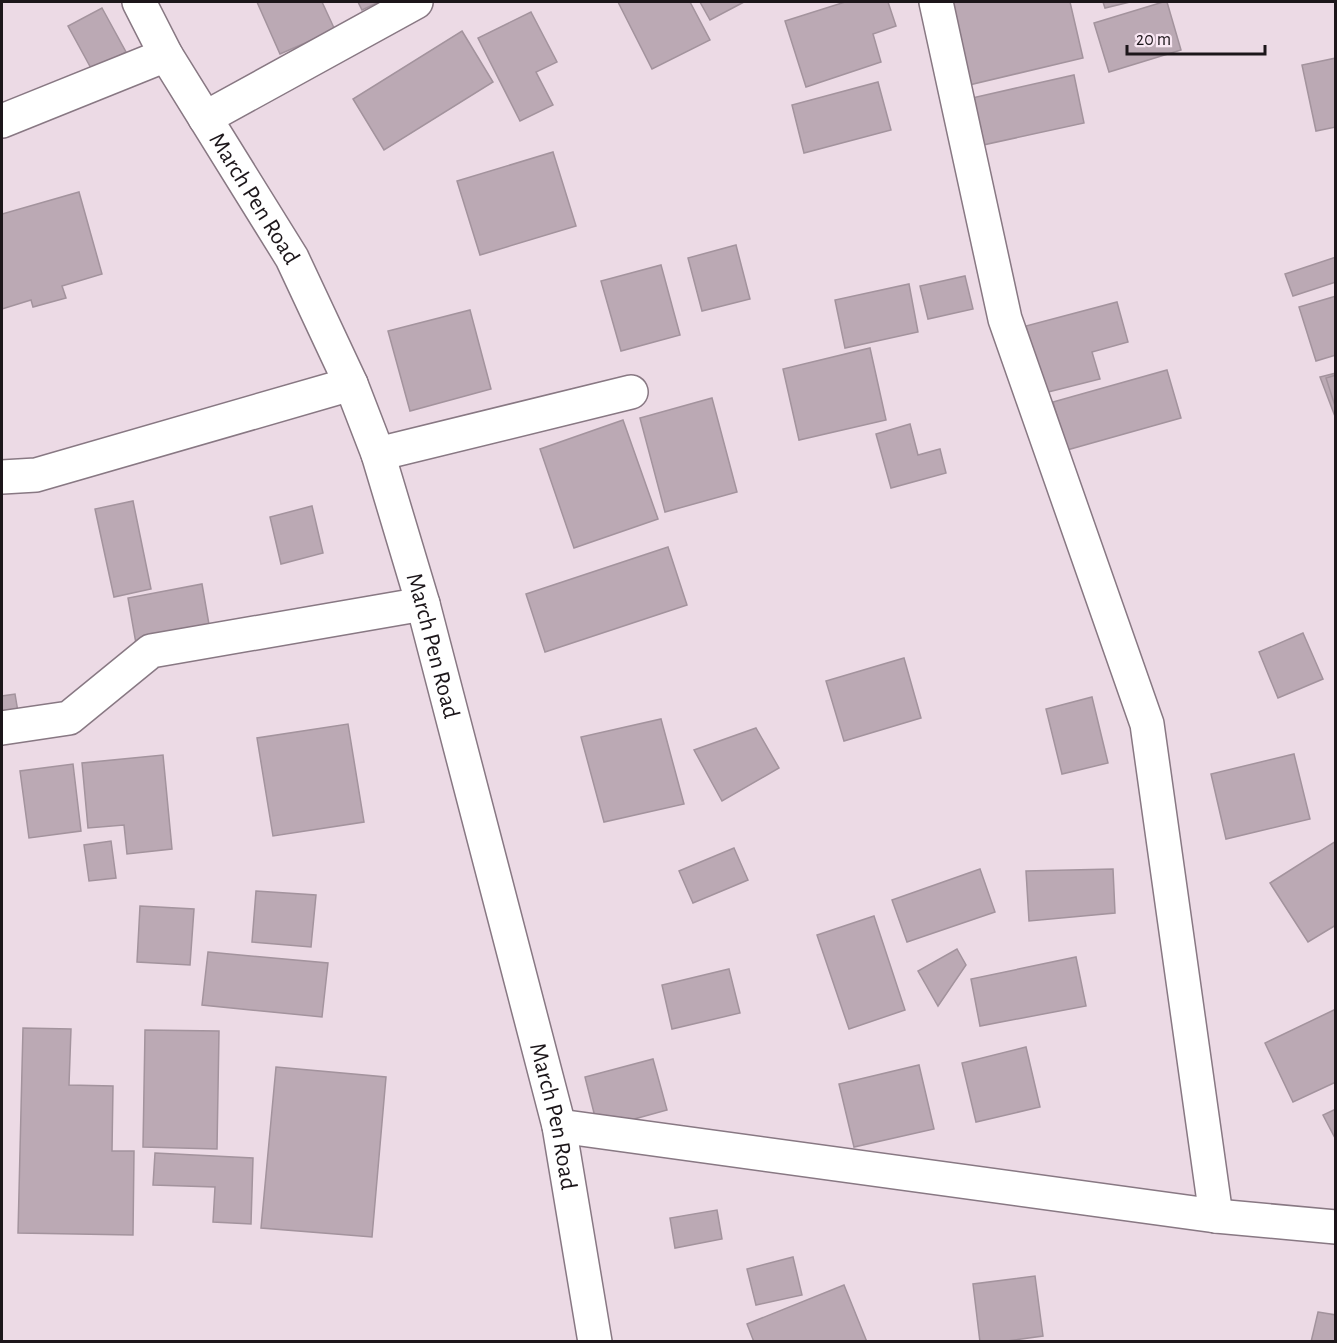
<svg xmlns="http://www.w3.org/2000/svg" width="1337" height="1343" viewBox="0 0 1337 1343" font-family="'Alegreya Sans',sans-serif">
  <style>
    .building { fill: #bba9b4; stroke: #a3939d; stroke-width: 1.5 }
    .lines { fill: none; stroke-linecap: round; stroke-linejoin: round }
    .minor-casing { stroke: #887883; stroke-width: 36 }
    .minor { stroke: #fff; stroke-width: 33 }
    .labels { text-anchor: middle; stroke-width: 5; stroke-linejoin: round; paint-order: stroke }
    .street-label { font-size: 24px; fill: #1c161a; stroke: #f9e7f3 }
  </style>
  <rect width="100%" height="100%" fill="#ecdae5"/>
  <!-- building -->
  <g class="building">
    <polygon points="257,2 322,2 335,30 280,54"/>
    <polygon points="358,2 379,2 362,10"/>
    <polygon points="618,2 690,2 710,40 652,69"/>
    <polygon points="700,2 744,2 710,20"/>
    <polygon points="845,2 888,2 896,26 873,34 881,62 806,87 785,21"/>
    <polygon points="949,2 1070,2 1083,58 969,85"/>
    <polygon points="1103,2 1130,2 1105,8"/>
    <polygon points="1163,2 1167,2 1181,50 1109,72 1094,23"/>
    <polygon points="102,8 126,52 92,70 68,26"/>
    <polygon points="531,12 557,62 536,72 553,105 520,121 478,38"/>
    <polygon points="462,31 493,82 384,150 353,99"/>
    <polygon points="1336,58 1336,127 1316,131 1302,65"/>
    <polygon points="1074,75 1084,123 983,145 972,98"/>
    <polygon points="878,82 891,130 804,153 792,105"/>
    <polygon points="553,152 576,226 480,255 457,181"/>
    <polygon points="79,192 102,274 62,286 66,298 33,307 31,300 2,309 2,214"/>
    <polygon points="736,245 750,299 702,311 688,258"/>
    <polygon points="1336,257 1336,282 1293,296 1285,274"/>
    <polygon points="661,265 680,335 621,351 601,281"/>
    <polygon points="965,276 973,309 928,319 920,286"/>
    <polygon points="909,284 918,332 845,348 835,300"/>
    <polygon points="1336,296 1336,355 1316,361 1299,307"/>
    <polygon points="1117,302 1128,342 1092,352 1100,379 1044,393 1026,326"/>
    <polygon points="470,310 491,389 410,411 388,331"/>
    <polygon points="870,348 886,420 799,440 783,369"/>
    <polygon points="1167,370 1181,418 1067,450 1053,402"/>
    <polygon points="1336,373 1336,419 1320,377"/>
    <polygon points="1336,375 1336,409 1326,378"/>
    <polygon points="712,398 737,492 665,512 640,418"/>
    <polygon points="623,420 658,519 574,548 540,449"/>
    <polygon points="910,424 918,455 940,449 946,473 891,488 876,434"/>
    <polygon points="133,501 151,589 114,597 95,509"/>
    <polygon points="312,506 323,553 281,564 270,517"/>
    <polygon points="668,547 687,605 545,652 526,594"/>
    <polygon points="202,584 212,642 138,655 128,598"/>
    <polygon points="1303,633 1323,679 1278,698 1259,652"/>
    <polygon points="904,658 921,718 844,741 826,681"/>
    <polygon points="15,694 20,724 2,727 2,696"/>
    <polygon points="1092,697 1108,763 1062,774 1046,709"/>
    <polygon points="661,719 684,804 604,822 581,737"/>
    <polygon points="348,724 364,822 273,836 257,738"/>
    <polygon points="756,728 779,768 722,801 694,750"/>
    <polygon points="1294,754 1310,819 1226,839 1211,774"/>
    <polygon points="163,755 172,849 127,854 124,825 88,828 82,763"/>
    <polygon points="73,764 81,831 29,838 20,771"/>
    <polygon points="111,841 116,878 89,881 84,845"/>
    <polygon points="1336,841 1336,925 1308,942 1270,883"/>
    <polygon points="734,848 748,880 693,903 679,871"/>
    <polygon points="980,869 995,912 907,942 892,900"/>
    <polygon points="1113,869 1115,913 1029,921 1026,871"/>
    <polygon points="256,891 316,895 311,947 252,942"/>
    <polygon points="140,906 194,909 190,965 137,962"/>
    <polygon points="874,916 905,1010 849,1029 817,935"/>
    <polygon points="957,949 966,965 938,1006 918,971"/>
    <polygon points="208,952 328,963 322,1017 202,1005"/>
    <polygon points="1076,957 1086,1006 980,1026 971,979"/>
    <polygon points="729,969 740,1013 672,1029 662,985"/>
    <polygon points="1336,1009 1336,1082 1293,1102 1265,1043"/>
    <polygon points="23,1028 71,1029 69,1085 113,1086 112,1151 134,1151 133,1235 18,1233"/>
    <polygon points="145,1030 219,1031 217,1149 143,1147"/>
    <polygon points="1026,1047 1040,1107 976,1122 962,1063"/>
    <polygon points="653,1059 667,1110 598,1129 585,1077"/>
    <polygon points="919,1065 934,1129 854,1147 839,1084"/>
    <polygon points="276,1067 386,1077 372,1237 261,1228"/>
    <polygon points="1336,1109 1336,1140 1323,1115"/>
    <polygon points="155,1153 253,1158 251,1224 213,1222 215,1187 153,1185"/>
    <polygon points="717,1210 722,1239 675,1248 670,1218"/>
    <polygon points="793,1257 802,1295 756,1305 747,1269"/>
    <polygon points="1035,1276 1043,1336 1000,1342 980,1342 973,1284"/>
    <polygon points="844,1285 867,1342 754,1342 747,1324"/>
    <polygon points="1318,1312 1336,1315 1336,1342 1311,1342"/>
  </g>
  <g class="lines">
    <defs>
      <g id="minor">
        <path id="s1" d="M139 2 166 55 292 258 351 384 378 454 423 604 559 1126 595 1342"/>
        <polyline points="936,2 1005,319 1147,724 1216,1216"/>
        <polyline points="205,118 416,2"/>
        <polyline points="2,121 166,55"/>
        <polyline points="378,454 631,392"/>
        <polyline points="2,477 36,475 351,384"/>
        <polyline points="2,728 69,718 151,651 423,604"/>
        <polyline points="559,1126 1216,1216 1336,1227"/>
      </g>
    </defs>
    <!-- minor casing -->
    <use href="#minor" class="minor-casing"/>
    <!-- minor -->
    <use href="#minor" class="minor"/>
  </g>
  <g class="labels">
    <!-- street labels -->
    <g class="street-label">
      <text dy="8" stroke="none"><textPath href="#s1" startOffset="228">March Pen Road</textPath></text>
      <text dy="8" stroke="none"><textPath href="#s1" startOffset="712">March Pen Road</textPath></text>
      <text dy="8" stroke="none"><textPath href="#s1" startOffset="1198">March Pen Road</textPath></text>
    </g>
  </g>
  <!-- border -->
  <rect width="1337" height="1343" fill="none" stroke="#1c161a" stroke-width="6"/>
  <!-- scale -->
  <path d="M1127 45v9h138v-9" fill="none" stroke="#1c161a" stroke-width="3"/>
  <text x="1136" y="45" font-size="18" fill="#1c161a" stroke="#f9e7f3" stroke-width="4.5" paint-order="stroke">20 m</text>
</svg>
